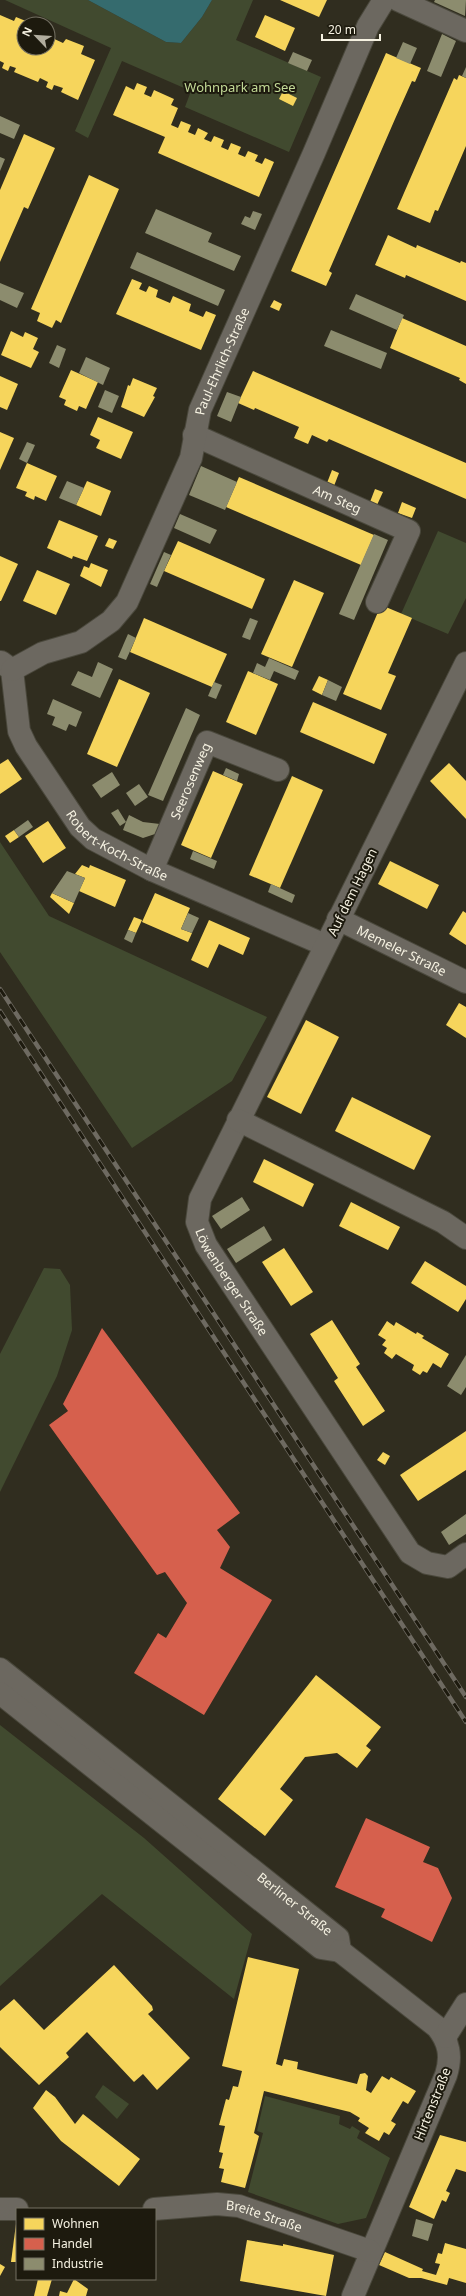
<svg xmlns="http://www.w3.org/2000/svg" width="466" height="2296" viewBox="0 0 466 2296" font-family="'Noto Sans',sans-serif">
  <style>
    .green { fill: #414a2f }
    .water { fill: #356b6e }
    .homes { fill: #f6d55c }
    .shops { fill: #d6604d }
    .industry { fill: #8c8c6e }
    .lines { fill: none; stroke-linecap: round; stroke-linejoin: round }
    .minor-casing { stroke: #4a483c; stroke-width: 24 }
    .minor { stroke: #6c6860; stroke-width: 22 }
    .rail-casing { stroke: #6e6a61; stroke-width: 4.5 }
    .rail { stroke: #1d1a0e; stroke-width: 3; stroke-dasharray: 9; stroke-linecap: butt }
    .labels { text-anchor: middle; stroke-width: 4; stroke-linejoin: round; paint-order: stroke }
    .park-label { font-size: 13px; fill: #c3da97; stroke: #1d1a0e }
    .street-label { font-size: 13px; fill: #f6f2e2; stroke: #1d1a0e }
  </style>
  <rect width="100%" height="100%" fill="#302d1f"/>
  <!-- green -->
  <g class="green">
    <polygon points="5,0 88,0 166,42 181,43 202,17 212,0 253,0 236,40 321,77 289,152 185,107 191,91 122,61 88,138 75,131 111,48"/>
    <polygon points="438,531 466,543 466,598 448,634 401,614"/>
    <polygon points="0,842 49,916 267,1017 232,1081 132,1148 0,952"/>
    <polygon points="44,1268 60,1269 70,1285 72,1330 57,1376 0,1492 0,1354"/>
    <polygon points="0,1725 144,1838 252,1934 234,1999 102,1894 0,1986"/>
    <polygon points="103,2085 129,2104 117,2119 95,2097"/>
    <polygon points="265,2096 340,2116 339,2124 350,2129 352,2126 360,2131 357,2138 390,2158 366,2218 338,2224 248,2192 263,2133 257,2131"/>
  </g>
  <!-- water -->
  <polygon class="water" points="88,0 212,0 202,17 181,43 166,42"/>
  <!-- homes -->
  <g class="homes">
    <polygon points="280,0 327,0 319,17"/>
    <polygon points="0,15 14,21 16,17 33,24 24,24 24,48 48,48 48,36 63,43 66,39 84,46 81,54 95,60 78,100 61,92 63,88 54,85 52,90 46,87 48,82 40,78 38,82 14,72 16,68 10,66 8,71 2,68 4,63 0,61"/>
    <polygon points="265,15 295,28 285,51 255,37"/>
    <polygon points="386,53 421,68 415,82 412,81 395,119 329,271 332,273 326,286 291,271"/>
    <polygon points="459,75 466,78 466,146 438,211 435,210 430,223 397,209 454,78 457,80"/>
    <polygon points="137,83 147,87 144,94 151,97 154,90 174,99 171,105 178,108 171,125 178,128 181,121 191,125 188,132 195,135 198,128 208,133 204,139 211,142 214,136 224,140 221,147 228,150 231,143 241,147 238,154 245,157 248,151 258,155 255,161 262,164 265,158 274,162 259,197 158,153 165,137 113,115 126,86 134,90"/>
    <polygon points="283,91 297,98 293,106 279,99"/>
    <polygon points="24,134 55,148 28,209 24,207 0,262 0,190"/>
    <polygon points="89,175 119,189 61,323 56,320 52,328 37,321 40,313 31,309"/>
    <polygon points="388,235 416,248 417,245 460,263 461,261 466,263 466,301 406,275 405,278 375,265"/>
    <polygon points="132,279 142,283 139,289 146,292 149,286 158,290 156,297 170,303 173,296 191,304 189,311 203,317 206,311 216,315 201,350 116,314"/>
    <polygon points="274,300 282,304 279,311 270,307"/>
    <polygon points="402,318 466,346 466,384 459,380 460,378 390,348"/>
    <polygon points="11,331 23,337 25,332 38,338 33,349 39,352 31,368 1,355"/>
    <polygon points="71,370 98,382 86,409 79,406 77,411 64,405 66,400 59,397"/>
    <polygon points="253,371 466,463 466,499 329,439 327,442 312,435 308,444 294,438 299,427 255,408 254,410 238,403"/>
    <polygon points="0,376 18,384 7,410 0,407"/>
    <polygon points="133,378 157,388 153,396 155,397 144,417 121,407 128,385 130,386"/>
    <polygon points="98,417 133,432 121,459 96,448 100,440 90,435"/>
    <polygon points="0,432 14,438 0,470"/>
    <polygon points="27,463 57,476 46,501 35,496 34,500 25,496 27,492 16,488"/>
    <polygon points="332,470 339,473 334,486 327,483"/>
    <polygon points="239,477 374,535 361,565 226,507"/>
    <polygon points="87,481 111,491 101,516 76,505"/>
    <polygon points="375,489 383,492 377,505 370,502"/>
    <polygon points="402,502 416,508 412,518 398,513"/>
    <polygon points="59,520 98,536 87,561 73,556 72,559 47,548"/>
    <polygon points="109,538 117,541 113,549 105,546"/>
    <polygon points="178,541 265,579 252,609 164,571"/>
    <polygon points="0,556 18,564 1,601 0,601"/>
    <polygon points="91,563 108,570 101,587 80,576 84,566 89,568"/>
    <polygon points="37,570 70,584 56,615 23,601"/>
    <polygon points="294,580 324,593 292,667 261,654"/>
    <polygon points="381,605 412,618 388,673 396,676 381,710 343,694"/>
    <polygon points="144,618 227,654 212,687 130,652"/>
    <polygon points="248,671 278,684 256,735 226,722"/>
    <polygon points="319,676 328,680 322,695 312,690"/>
    <polygon points="119,679 150,693 117,767 87,754"/>
    <polygon points="313,702 387,734 374,764 300,732"/>
    <polygon points="8,759 22,779 0,794 0,764"/>
    <polygon points="449,763 466,781 466,819 430,781"/>
    <polygon points="213,771 243,784 211,858 181,845"/>
    <polygon points="292,776 323,790 280,888 249,875"/>
    <polygon points="48,821 66,848 43,863 25,836"/>
    <polygon points="14,830 19,837 10,843 5,836"/>
    <polygon points="390,861 439,885 427,909 378,884"/>
    <polygon points="82,865 89,868 90,865 126,880 115,907 79,891 85,878 75,874"/>
    <polygon points="52,893 74,903 69,914 50,897"/>
    <polygon points="155,893 190,908 181,929 192,933 188,942 142,922"/>
    <polygon points="463,911 466,913 466,945 449,934"/>
    <polygon points="134,917 142,920 136,933 128,930"/>
    <polygon points="209,920 250,938 243,955 219,944 208,968 191,960"/>
    <polygon points="459,1003 466,1007 466,1038 446,1025"/>
    <polygon points="306,1020 339,1037 301,1114 267,1097"/>
    <polygon points="352,1097 431,1136 414,1170 335,1131"/>
    <polygon points="264,1159 314,1184 303,1207 253,1182"/>
    <polygon points="351,1202 400,1227 388,1250 339,1226"/>
    <polygon points="284,1248 313,1292 291,1306 262,1262"/>
    <polygon points="425,1261 466,1286 466,1299 458,1312 411,1283"/>
    <polygon points="332,1320 360,1364 356,1367 385,1411 363,1426 334,1381 338,1378 310,1334"/>
    <polygon points="387,1321 394,1326 396,1322 416,1334 417,1332 424,1336 422,1338 449,1354 441,1368 433,1363 427,1373 423,1371 420,1375 412,1370 414,1365 396,1354 392,1359 384,1353 387,1348 382,1345 386,1340 378,1335"/>
    <polygon points="466,1431 466,1470 418,1501 400,1475"/>
    <polygon points="383,1452 390,1456 385,1465 377,1460"/>
    <polygon points="316,1675 381,1727 366,1746 371,1750 357,1768 337,1753 305,1757 280,1789 293,1800 265,1836 218,1799"/>
    <polygon points="248,1957 299,1969 276,2064 282,2066 284,2059 298,2062 297,2069 357,2084 360,2074 365,2073 368,2076 366,2090 371,2093 382,2076 389,2080 391,2077 416,2091 408,2104 403,2101 391,2121 396,2124 389,2135 384,2132 379,2141 365,2133 369,2128 358,2121 360,2118 350,2112 264,2091 254,2133 259,2136 245,2188 221,2182 224,2169 219,2168 223,2153 219,2152 225,2126 219,2125 226,2099 229,2100 233,2086 238,2087 242,2071 222,2066"/>
    <polygon points="114,1965 152,2006 153,2010 148,2014 190,2058 157,2090 143,2074 134,2082 87,2032 66,2053 69,2057 39,2085 0,2047 0,2011 14,1999 44,2030"/>
    <polygon points="46,2090 55,2097 75,2124 83,2114 140,2159 119,2186 61,2141 33,2108"/>
    <polygon points="440,2135 466,2142 466,2172 456,2169 446,2191 450,2193 446,2202 442,2200 434,2219 409,2207"/>
    <polygon points="16,2224 17,2224 17,2262 11,2262"/>
    <polygon points="247,2240 283,2246 283,2244 334,2255 326,2296 240,2281"/>
    <polygon points="445,2243 466,2249 466,2283 449,2278 447,2285 421,2278 409,2278 379,2265 385,2252 423,2269 422,2271 436,2275 440,2264 435,2263 438,2253 442,2254"/>
    <polygon points="0,2264 5,2267 0,2276"/>
    <polygon points="38,2279 52,2279 47,2296 34,2296"/>
    <polygon points="74,2279 88,2289 86,2296 59,2296 60,2291 67,2293"/>
  </g>
  <!-- shops -->
  <g class="shops">
    <polygon points="102,1328 240,1513 217,1530 230,1547 220,1568 272,1600 204,1715 134,1673 158,1633 166,1638 187,1603 165,1572 157,1575 49,1425 68,1411 63,1404"/>
    <polygon points="366,1818 430,1847 423,1862 438,1868 452,1898 432,1942 381,1917 385,1909 335,1887"/>
  </g>
  <!-- industry -->
  <g class="industry">
    <polygon points="435,0 466,0 465,16 434,2"/>
    <polygon points="442,34 456,41 441,77 427,71"/>
    <polygon points="403,42 417,48 410,64 396,58"/>
    <polygon points="293,52 312,60 307,71 288,63"/>
    <polygon points="466,67 466,78 462,76"/>
    <polygon points="0,116 20,125 14,139 0,133"/>
    <polygon points="0,157 5,159 0,171"/>
    <polygon points="156,209 212,233 208,242 241,256 234,271 145,233"/>
    <polygon points="253,211 262,214 255,230 241,224 245,216 250,218"/>
    <polygon points="137,252 225,290 218,306 130,268"/>
    <polygon points="0,283 24,293 17,308 0,300"/>
    <polygon points="356,294 404,315 397,330 349,309"/>
    <polygon points="331,330 387,353 381,369 324,346"/>
    <polygon points="57,345 66,349 59,368 49,363"/>
    <polygon points="86,357 110,368 103,385 79,373"/>
    <polygon points="105,390 119,396 112,413 98,407"/>
    <polygon points="227,392 241,397 231,422 217,416"/>
    <polygon points="27,442 35,445 27,463 19,459"/>
    <polygon points="201,466 237,482 225,510 189,495"/>
    <polygon points="67,481 84,488 76,505 59,498"/>
    <polygon points="180,514 217,530 210,544 174,528"/>
    <polygon points="374,534 388,540 354,620 339,614"/>
    <polygon points="164,552 171,555 157,587 150,584"/>
    <polygon points="250,618 258,621 250,640 242,637"/>
    <polygon points="128,634 136,638 126,660 118,657"/>
    <polygon points="269,658 299,671 295,680 274,671 270,680 253,673 257,663 265,667"/>
    <polygon points="98,662 113,669 100,698 71,685 78,671 92,677"/>
    <polygon points="328,680 342,687 336,701 322,695"/>
    <polygon points="214,682 222,685 216,699 208,696"/>
    <polygon points="53,699 82,712 76,727 69,724 66,731 52,725 55,717 47,714"/>
    <polygon points="186,708 200,715 163,801 148,795"/>
    <polygon points="226,768 239,774 237,781 223,775"/>
    <polygon points="112,772 120,785 101,798 92,785"/>
    <polygon points="139,784 148,797 135,806 126,793"/>
    <polygon points="118,809 126,822 129,815 143,822 160,824 155,834 143,838 123,830 126,822 120,826 111,813"/>
    <polygon points="28,820 33,827 19,837 14,830"/>
    <polygon points="193,851 217,861 214,869 190,859"/>
    <polygon points="67,871 85,878 74,903 52,893"/>
    <polygon points="271,884 295,895 292,903 268,892"/>
    <polygon points="188,913 199,918 192,933 181,929"/>
    <polygon points="128,930 136,933 132,943 124,939"/>
    <polygon points="242,1197 250,1210 221,1229 212,1216"/>
    <polygon points="264,1226 272,1240 236,1263 227,1249"/>
    <polygon points="466,1355 466,1387 461,1395 447,1386"/>
    <polygon points="466,1514 466,1534 449,1545 441,1532"/>
    <polygon points="416,2219 433,2224 428,2241 412,2236"/>
  </g>
  <g class="lines">
    <defs>
      <g id="minor">
        <polyline points="398,0 466,31"/>
        <path id="s1" d="M194 435 409 531 377 602"/>
        <path id="s2" d="M1 662 12 670 19 731 26 746 80 827 93 839 152 870 325 945"/>
        <path id="s3" d="M466 663 200 1199 197 1222 206 1245 410 1553 427 1563 448 1567 466 1554"/>
        <path id="s4" d="M12 670 43 653 81 642 111 621 127 602 191 458 200 410 314 153 368 26 384 0"/>
        <path id="s5" d="M152 870 207 742 278 770"/>
        <path id="s6" d="M338 919 466 982"/>
        <polyline points="238,1120 443,1222 466,1238"/>
        <path id="s7" d="M0 1669 338 1938 340 1951"/>
        <polyline points="0,1693 321,1948 340,1951"/>
        <path d="M340 1951 437 2027C449 2042 452 2056 446 2075L353 2296"/>
        <polyline points="445,2037 466,2004"/>
        <polyline points="0,2209 17,2209"/>
        <path id="s8" d="M154 2209 217 2204 239 2206 370 2251"/>
      </g>
    </defs>
    <!-- minor casing -->
    <use href="#minor" class="minor-casing"/>
    <!-- minor -->
    <use href="#minor" class="minor"/>
    <defs>
      <g id="rail">
        <polyline points="0,989 466,1697"/>
        <polyline points="0,1011 466,1722"/>
      </g>
    </defs>
    <!-- rail casing -->
    <use href="#rail" class="rail-casing"/>
    <!-- rail -->
    <use href="#rail" class="rail"/>
  </g>
  <g class="labels">
    <!-- park labels -->
    <g class="park-label">
      <text x="240" y="92">Wohnpark am See</text>
    </g>
    <!-- street labels -->
    <g class="street-label">
      <text dy="5" stroke="none"><textPath href="#s4" startOffset="396">Paul-Ehrlich-Straße</textPath></text>
      <text dy="5" stroke="none"><textPath href="#s1" startOffset="157">Am Steg</textPath></text>
      <text dy="5" stroke="none"><textPath href="#s5" startOffset="97">Seerosenweg</textPath></text>
      <text dy="5" stroke="none"><textPath href="#s2" startOffset="230">Robert-Koch-Straße</textPath></text>
      <text transform="translate(352 892) rotate(-64)" y="5">Auf dem Hagen</text>
      <text dy="5" stroke="none"><textPath href="#s6" startOffset="71">Memeler Straße</textPath></text>
      <text dy="5" stroke="none"><textPath href="#s3" startOffset="691">Löwenberger Straße</textPath></text>
      <text dy="5" stroke="none"><textPath href="#s7" startOffset="377">Berliner Straße</textPath></text>
      <text transform="translate(432 2104) rotate(-68)" y="5">Hirtenstraße</text>
      <text dy="5" stroke="none"><textPath href="#s8" startOffset="112">Breite Straße</textPath></text>
    </g>
  </g>
  <!-- legend -->
  <rect x="16" y="2208" width="140" height="72" fill="#1d1a0e" stroke="#747063"/>
  <rect x="24" y="2218" width="20" height="12" fill="#f6d55c" stroke="#747063"/>
  <text x="52" y="2228" font-size="12" fill="#f6f2e2">Wohnen</text>
  <rect x="24" y="2238" width="20" height="12" fill="#d6604d" stroke="#747063"/>
  <text x="52" y="2248" font-size="12" fill="#f6f2e2">Handel</text>
  <rect x="24" y="2258" width="20" height="12" fill="#8c8c6e" stroke="#747063"/>
  <text x="52" y="2268" font-size="12" fill="#f6f2e2">Industrie</text>
  <!-- north arrow -->
  <g transform="translate(36 36) rotate(295)"><circle r="19" fill="#1d1a0e" stroke="#747063"/>
  <path d="M0-3L7 15L0 10L-7 15Z" fill="#b1ad9e"/>
  <text y="-6" font-size="11" font-weight="bold" text-anchor="middle" fill="#f6f2e2">N</text>
  </g>
  <!-- scale -->
  <path d="M322 34v6h58v-6" fill="none" stroke="#f6f2e2" stroke-width="2"/>
  <text x="328" y="34" font-size="12" fill="#f6f2e2" stroke="#1d1a0e" stroke-width="3" paint-order="stroke">20 m</text>
</svg>
